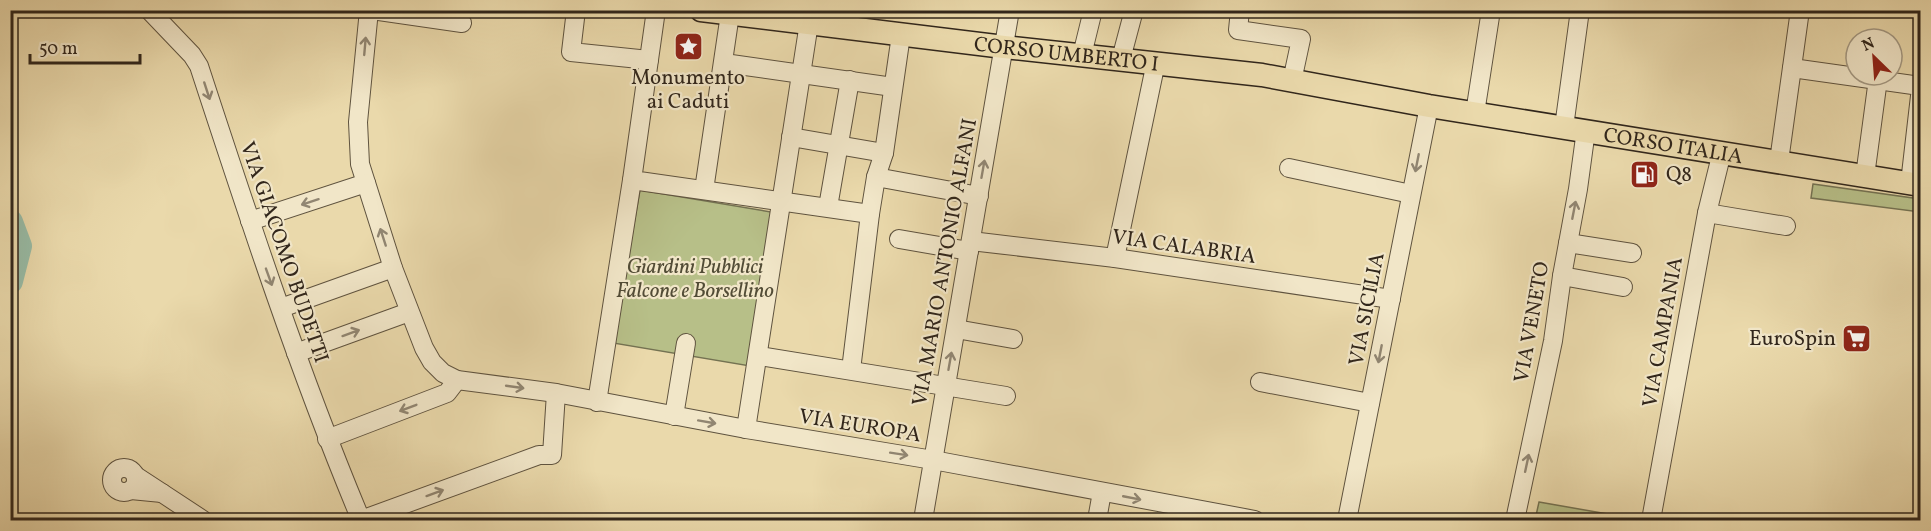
<svg xmlns="http://www.w3.org/2000/svg" width="1931" height="531" viewBox="0 0 1931 531" font-family="Vollkorn,serif">
  <style>
    .green { fill: #b7bf88; stroke: #747252; stroke-width: 1.5 }
    .lines { fill: none; stroke-linecap: round; stroke-linejoin: round }
    .river { stroke: #98bba5; stroke-width: 26 }
    .minor-casing { stroke: #5f533f; stroke-width: 20 }
    .major-casing { stroke: #31261b; stroke-width: 25 }
    .minor { stroke: #f1e6c8; stroke-width: 18 }
    .major { stroke: #ead9ab; stroke-width: 22 }
    .oneway { stroke: #918672 }
    .labels { text-anchor: middle; stroke-width: 4.5; stroke-linejoin: round; paint-order: stroke }
    .street-label { font-size: 21px; fill: #31261b; stroke: #f1e6c8 }
    .poi-label { font-size: 21px; fill: #31261b; stroke: #f1e6c8 }
    .park-label { font-size: 21px; font-style: italic; fill: #524c36; stroke: #f1e6c8 }
  </style>
  <rect width="100%" height="100%" fill="#ead9ab"/>
  <filter id="stains"><feTurbulence type="fractalNoise" baseFrequency=".00333" numOctaves="4"/><feColorMatrix values="0 0 0 0 .2 0 0 0 0 .09 0 0 0 0 .02 0 0 0 .5 -.17"/></filter>
  <radialGradient id="worn" r=".72"><stop offset=".6" stop-color="#630" stop-opacity="0"/><stop offset="1" stop-color="#630" stop-opacity=".3"/></radialGradient>
  <!-- green -->
  <g class="green">
    <polygon points="1813,184 1920,199 1920,212 1811,198"/>
    <polygon points="640,190 777,213 750,366 613,343"/>
    <polygon points="1539,502 1642,520 1535,520"/>
  </g>
  <g class="lines">
    <!-- river -->
    <polyline class="river" points="10,222 19,246 10,281"/>
    <defs>
      <g id="minor">
        <path d="M149 10 192 55 199 66C249 219 299 372 361 520"/>
        <polyline points="369,10 358,122 360,164 393,268 424,348 432,362 443,373 457,380 556,393 746,429 933,460 1255,520"/>
        <polyline points="372,10 462,23"/>
        <polyline points="576,10 571,52 649,60"/>
        <polyline points="656,10 632,180 870,214"/>
        <polyline points="1240,10 1238,30 1301,39 1292,81"/>
        <polyline points="1082,55 1093,10"/>
        <polyline points="1121,59 1134,10"/>
        <polyline points="724,63 893,87"/>
        <polyline points="1792,68 1920,86"/>
        <polyline points="1475,113 1491,10"/>
        <polyline points="1564,127 1580,10"/>
        <polyline points="791,137 884,153"/>
        <polyline points="1779,161 1800,10"/>
        <polyline points="1289,168 1411,194"/>
        <polyline points="1865,176 1878,79"/>
        <polyline points="876,177 979,196"/>
        <polyline points="1910,183 1920,96"/>
        <polyline points="704,190 730,14"/>
        <polyline points="828,207 850,80"/>
        <polyline points="1707,213 1786,226"/>
        <polyline points="250,221 366,183"/>
        <polyline points="899,239 969,251"/>
        <polyline points="971,241 1115,258 1391,299"/>
        <polyline points="1568,243 1632,253"/>
        <polyline points="1115,258 1156,62"/>
        <polyline points="1562,276 1623,287"/>
        <polyline points="281,308 393,268"/>
        <polyline points="956,329 1013,339"/>
        <polyline points="296,353 409,312"/>
        <polyline points="759,356 1006,396"/>
        <polyline points="851,370 870,214 876,177 884,153 901,35"/>
        <polyline points="1260,382 1370,403"/>
        <polyline points="597,402 632,180"/>
        <polyline points="674,416 686,343"/>
        <polyline points="746,429 811,10"/>
        <polyline points="327,439 447,393 457,380"/>
        <circle cx="124" cy="480" r="12"/>
        <polyline points="131,490 162,493 136,476"/>
        <polyline points="162,493 203,520"/>
        <polyline points="361,520 539,455 552,455 556,393"/>
        <polyline points="923,520 1010,10"/>
        <polyline points="1097,520 1102,492"/>
        <polyline points="1347,520 1429,106"/>
        <polyline points="1515,520 1553,341 1562,276 1578,189 1586,130"/>
        <polyline points="1651,520 1707,213 1722,152"/>
      </g>
      <g id="major">
        <path id="s1" d="M701 10 1004 47 1262 75 1429 106 1920 185"/>
      </g>
    </defs>
    <!-- minor casing -->
    <use href="#minor" class="minor-casing"/>
    <!-- major casing -->
    <use href="#major" class="major-casing"/>
    <!-- minor -->
    <use href="#minor" class="minor"/>
    <!-- major -->
    <use href="#major" class="major"/>
  </g>
  <!-- one-way arrows -->
  <defs><path id="oneway-shaft" d="M-6 0H5M1.5-3L5.5 0L1.5 3" fill="none" stroke-width="1.6" stroke-linecap="round" stroke-linejoin="round" transform="scale(1.5)"/></defs>
  <g class="oneway">
    <use href="#oneway-shaft" transform="translate(365 46) rotate(-85)"/>
    <use href="#oneway-shaft" transform="translate(207 91) rotate(72)"/>
    <use href="#oneway-shaft" transform="translate(1417 163) rotate(101)"/>
    <use href="#oneway-shaft" transform="translate(983 169) rotate(-80)"/>
    <use href="#oneway-shaft" transform="translate(310 202) rotate(162)"/>
    <use href="#oneway-shaft" transform="translate(1574 210) rotate(-79)"/>
    <use href="#oneway-shaft" transform="translate(383 237) rotate(-108)"/>
    <use href="#oneway-shaft" transform="translate(269 277) rotate(70)"/>
    <use href="#oneway-shaft" transform="translate(351 333) rotate(-20)"/>
    <use href="#oneway-shaft" transform="translate(1380 354) rotate(101)"/>
    <use href="#oneway-shaft" transform="translate(950 361) rotate(-80)"/>
    <use href="#oneway-shaft" transform="translate(515 387) rotate(8)"/>
    <use href="#oneway-shaft" transform="translate(408 408) rotate(159)"/>
    <use href="#oneway-shaft" transform="translate(707 422) rotate(10)"/>
    <use href="#oneway-shaft" transform="translate(899 454) rotate(9)"/>
    <use href="#oneway-shaft" transform="translate(1527 463) rotate(-78)"/>
    <use href="#oneway-shaft" transform="translate(435 493) rotate(-20)"/>
    <use href="#oneway-shaft" transform="translate(1132 498) rotate(11)"/>
  </g>
  <!-- icons -->
  <defs>
    <symbol id="sight-square" viewBox="-11 -11 22 22"><rect x="-9" y="-9" width="18" height="18" rx="4" fill="#8f2418" stroke="#f1e6c8"/><path d="M0-6L1.8-2.2L6-1.7L2.9 1.2L3.7 5.4L0 3.3L-3.7 5.4L-2.9 1.2L-6-1.7L-1.8-2.2Z" fill="#fff"/></symbol>
    <symbol id="fuel-square" viewBox="-11 -11 22 22"><rect x="-9" y="-9" width="18" height="18" rx="4" fill="#8f2418" stroke="#f1e6c8"/><path d="M-5.5-6h7V0h2V4h1.3V-2.5L3-4.5l.8-.8L6-3V5H2.5V1h-1V6h-7ZM-4.2-4.7v3.2H.2V-4.7Z" fill="#fff"/></symbol>
    <symbol id="supermarket-square" viewBox="-11 -11 22 22"><rect x="-9" y="-9" width="18" height="18" rx="4" fill="#8f2418" stroke="#f1e6c8"/><path d="M-6-5.5h2.5l.6 2H6L4.5 2H-2.5L-4.4-4H-6ZM-1.5 3.2a1.3 1.3 0 1 0 .1 0ZM3 3.2a1.3 1.3 0 1 0 .1 0Z" fill="#fff"/></symbol>
  </defs>
  <g fill-rule="evenodd">
    <use href="#sight-square" x="672" y="30" width="33" height="33"/>
    <use href="#fuel-square" x="1628" y="158" width="33" height="33"/>
    <use href="#supermarket-square" x="1840" y="322" width="33" height="33"/>
  </g>
  <g class="labels">
    <!-- street labels -->
    <g class="street-label">
      <text dy="7" stroke="none"><textPath href="#s1" startOffset="368">CORSO UMBERTO I</textPath></text>
      <text dy="7" stroke="none"><textPath href="#s1" startOffset="982">CORSO ITALIA</textPath></text>
      <text transform="translate(1184 246) rotate(8)" y="7">VIA CALABRIA</text>
      <text transform="translate(285 252) rotate(71)" y="7">VIA GIACOMO BUDETTI</text>
      <text transform="translate(944 262) rotate(-80)" y="7">VIA MARIO ANTONIO ALFANI</text>
      <text transform="translate(1366 309) rotate(-79)" y="7">VIA SICILIA</text>
      <text transform="translate(1531 322) rotate(-80)" y="7">VIA VENETO</text>
      <text transform="translate(1662 332) rotate(-80)" y="7">VIA CAMPANIA</text>
      <text transform="translate(860 425) rotate(9)" y="7">VIA EUROPA</text>
    </g>
    <!-- poi labels -->
    <g class="poi-label">
      <text x="688" y="84">Monumento<tspan x="688" dy="24">ai Caduti</tspan></text>
      <text x="1666" y="181" text-anchor="start">Q8</text>
      <text x="1836" y="345" text-anchor="end">EuroSpin</text>
    </g>
    <!-- park labels -->
    <g class="park-label">
      <text x="695" y="273">Giardini Pubblici<tspan x="695" dy="24">Falcone e Borsellino</tspan></text>
    </g>
  </g>
  <!-- margin -->
  <rect width="1931" height="531" fill="none" stroke="#ead9ab" stroke-width="36"/>
  <rect x="12" y="12" width="1907" height="507" fill="none" stroke="#31261b" stroke-width="3"/>
  <rect x="18" y="18" width="1895" height="495" fill="none" stroke="#31261b" stroke-width="1.5"/>
  <!-- north arrow -->
  <g transform="translate(1874 57) rotate(335)"><circle r="28" fill="#f1e6c8" stroke="#a49983" stroke-width="1.5"/>
  <path d="M0-4.5L10 22L0 15L-10 22Z" fill="#8f2418"/>
  <text y="-9" font-size="16" font-weight="bold" text-anchor="middle" fill="#31261b">N</text>
  </g>
  <!-- scale -->
  <path d="M30 54v9h110v-9" fill="none" stroke="#31261b" stroke-width="3"/>
  <text x="39" y="54" font-size="18" fill="#31261b" stroke="#f1e6c8" stroke-width="4.5" paint-order="stroke">50 m</text>
  <rect width="100%" height="100%" filter="url(#stains)"/>
  <rect width="100%" height="100%" fill="url(#worn)"/>
</svg>
